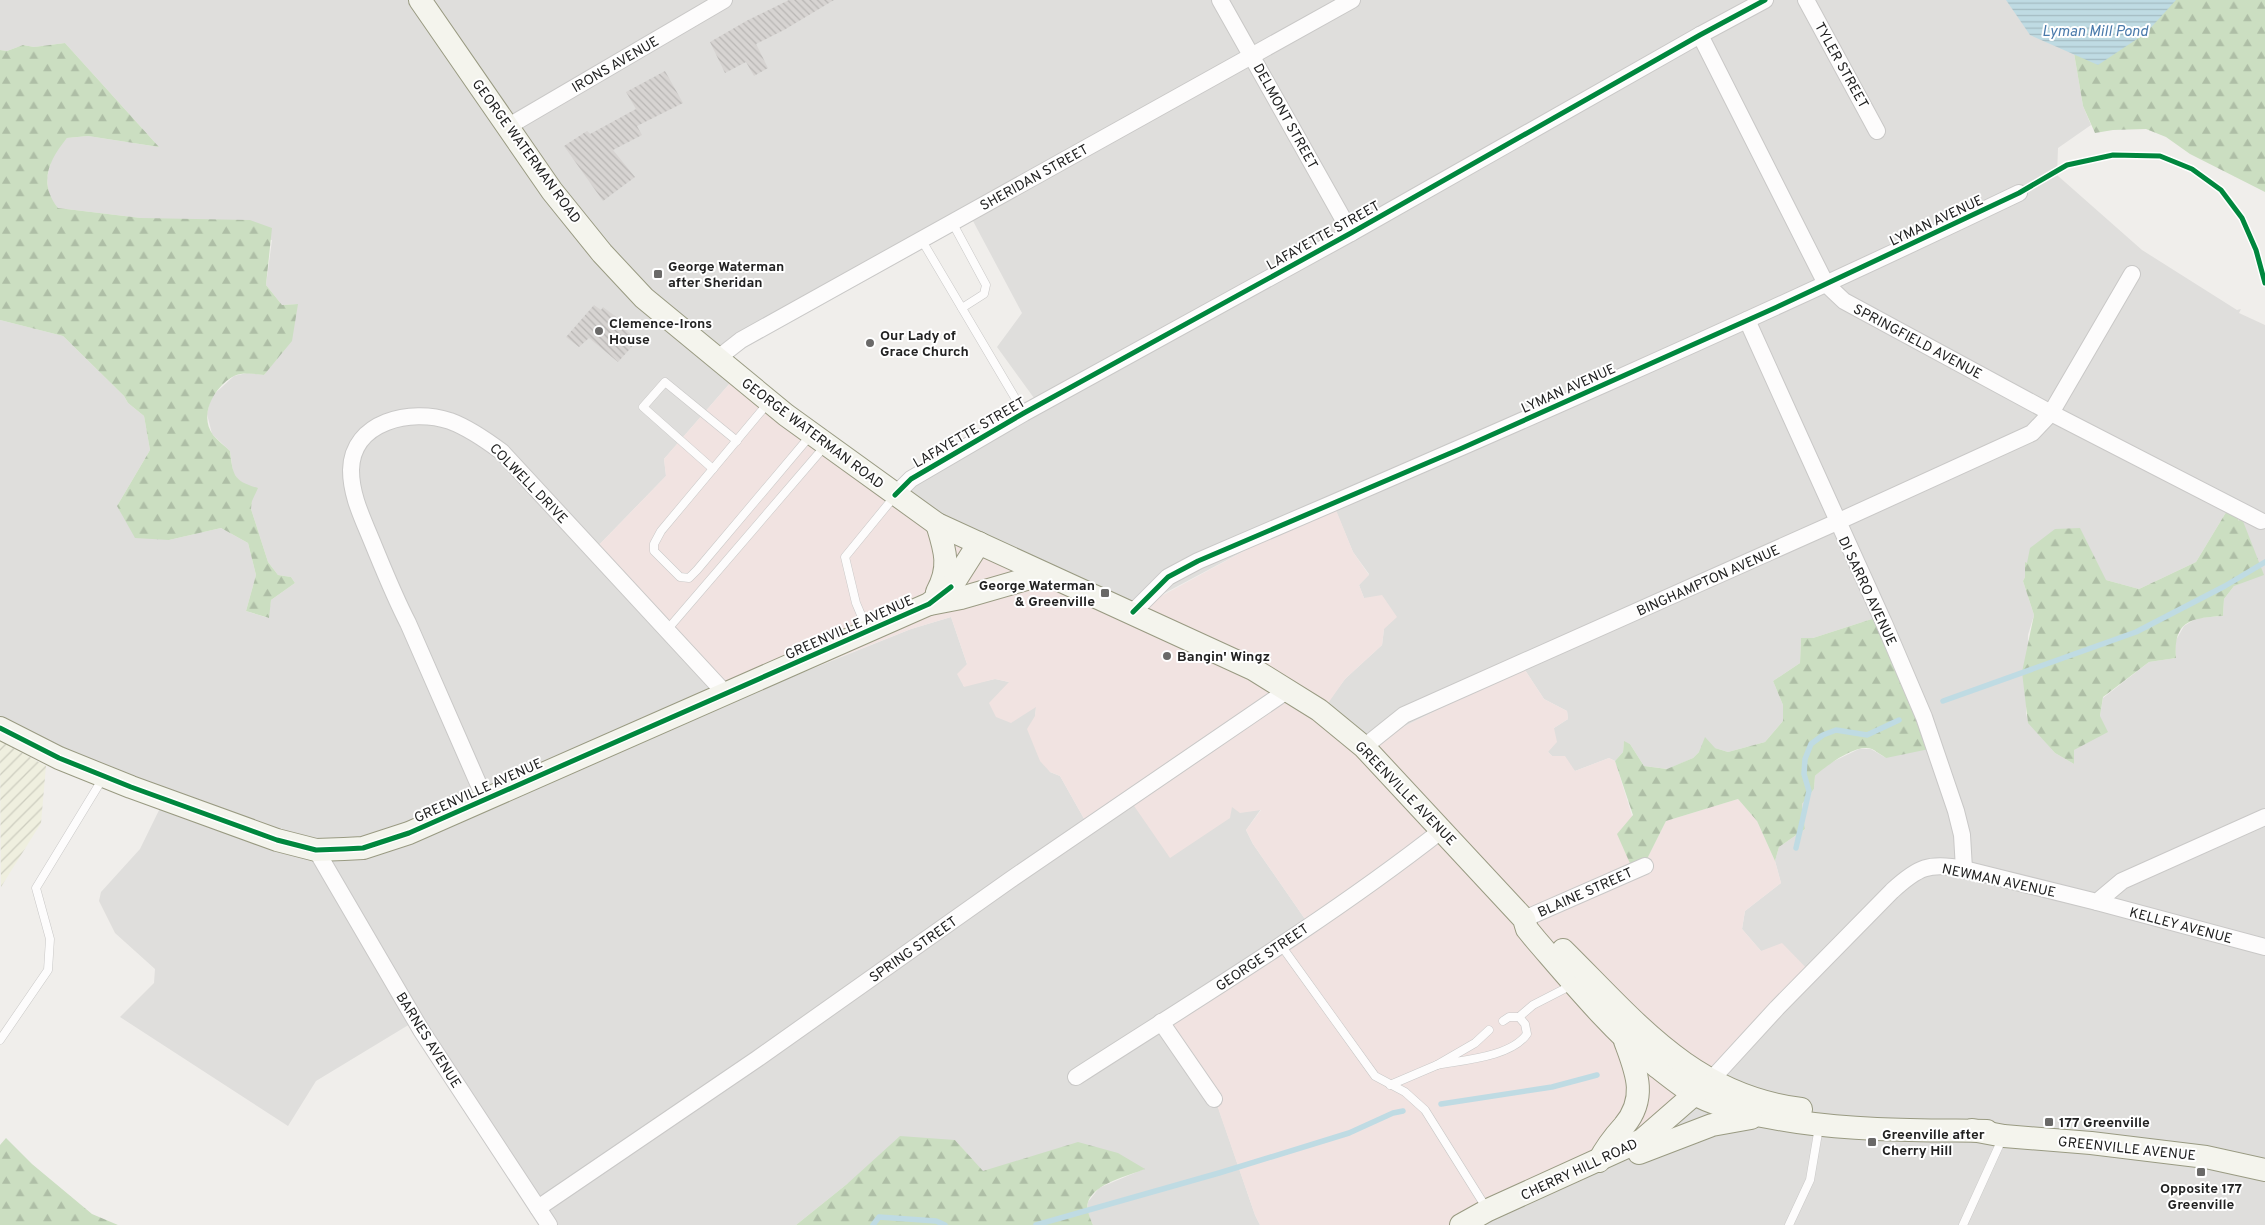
<svg xmlns="http://www.w3.org/2000/svg" width="2265" height="1225" viewBox="0 0 2265 1225" font-family="Overpass,sans-serif">
  <style>
    .residential { fill: #dfdedc; fill-rule: evenodd }
    .commercial { fill: #f1e3e1 }
    .farmland { fill: url(#farmland-furrows) }
    .forest { fill: url(#forest-firs) }
    .water { fill: url(#water-rules) }
    .lines { fill: none; stroke-linecap: round; stroke-linejoin: round }
    .stream { stroke: #bfdbe3; stroke-width: 5.5 }
    .building { fill: url(#building-back-hatch) }
    .lane-casing { stroke: #c9c8c7; stroke-width: 9 }
    .street-casing { stroke: #c9c8c7; stroke-width: 18 }
    .secondary-casing { stroke: #999a82; stroke-width: 24 }
    .lane { stroke: #fdfcfc; stroke-width: 8 }
    .street { stroke: #fdfcfc; stroke-width: 16 }
    .secondary { stroke: #f4f4ed; stroke-width: 22 }
    .cycleway-casing { stroke: #fff; stroke-width: 8 }
    .cycleway { stroke: #00873e; stroke-width: 5 }
    .poi-dot { fill: #6a6968; stroke: #fff; stroke-width: 2 }
    .labels { text-anchor: middle; stroke-width: 4; stroke-linejoin: round; paint-order: stroke }
    .street-label { font-size: 14px; fill: #222; stroke: #fff }
    .poi-label { font-size: 14px; font-weight: bold; fill: #222; stroke: #fff; text-anchor: start }
    .water-label { font-size: 15px; font-style: italic; fill: #4a7aab; stroke: #fff }
  </style>
  <defs>
    <pattern id="farmland-furrows" width="10" height="10" patternUnits="userSpaceOnUse" patternTransform="scale(1.25)"><rect width="10" height="10" fill="#efefdf"/><path d="M-1 1l2-2M0 10L10 0M9 11l2-2" fill="none" stroke="#cdcdbf"/></pattern>
    <pattern id="forest-firs" width="22" height="20" patternUnits="userSpaceOnUse" patternTransform="scale(1.25)"><rect width="22" height="20" fill="#cbdec1"/><path d="M5 1l3.5 6h-7zM16 11l3.5 6h-7z" fill="#aebea6"/></pattern>
    <pattern id="water-rules" width="6" height="5" patternUnits="userSpaceOnUse" patternTransform="scale(1.25)"><rect width="6" height="5" fill="#bfdbe3"/><path d="M0 2.5h6" fill="none" stroke="#a4bcc2"/></pattern>
    <pattern id="building-back-hatch" width="6" height="6" patternUnits="userSpaceOnUse" patternTransform="scale(1.25)"><rect width="6" height="6" fill="#d7d4d2"/><path d="M-1 5l2 2M0 0l6 6M5-1l2 2" fill="none" stroke="#b8b6b4"/></pattern>
  </defs>
  <rect width="100%" height="100%" fill="#f0eeeb"/>
  <!-- residential -->
  <path class="residential" d="M0 0H2007L2074 53 2083 106 2091 125 2058 148 2057 175 2142 250 2237 310 2241 309 2239 313 2265 325V1225H1469L1761 951 1742 929 1745 911 1781 883 1775 861 1779 847 1805 829 1802 804 1814 789 1815 776 1828 764 1859 749H1871L1886 758 1881 616 1813 638 1801 639 1800 663 1773 681 1783 705V721L1765 742 1728 752 1715 748 1699 752 1693 758 1668 769 1644 766 1630 744 1624 742 1623 752 1615 761 1609 758 1575 771 1552 756 1548 752 1554 728 1568 719 1567 711 1544 699 1525 670 1455 701 1369 744 1323 709 1345 679 1382 645 1384 629 1364 598 1359 585 1369 574 1353 552 1336 511 1257 544 1146 603 1137 610 899 496 1042 409 997 347 1022 313 973 221 731 356 737 375 664 459 666 476 595 549 752 693 911 629 951 617 967 664 963 686 995 679 1009 682 1036 707 1035 716 1050 772 1060 776 1087 824 1126 799 1261 809 1246 830 1253 844 1307 922 1165 1027 1218 1107 1255 1215 1260 1225H1093L1088 1213V1202L1099 1188 1144 1169 1016 1163 983 1172 955 1140 847 1184 796 1225H550L415 1021 316 1081 288 1126 120 1017 154 983 155 969 115 933 99 901 101 892 140 849 163 802 0 725V320L63 336 124 396 128 403 144 416 150 450 117 506 169 540 221 528 248 543 256 575 246 611 268 618 271 600 295 583 291 577 278 575 268 562 251 509 252 501 233 472 230 451 212 434 207 414 211 397 234 376 247 373 264 375 271 365 297 304 282 305 266 285 272 240 141 218 58 208 49 197 47 178 53 154 67 138 88 136 159 147 65 43 34 47 23 45 7 51 0 50ZM2231 504 2239 521 2234 586 2224 599 2223 616 2197 618 2184 626 2175 642 2176 658 2149 662 2103 698 2100 716 2074 750V764L2055 753 2028 722 2026 713 2028 635 2034 615 2023 581 2025 577 2106 580 2139 589 2196 562Z"/>
  <!-- commercial -->
  <polygon class="commercial" points="737,375 862,478 1132,612 1257,544 1336,510 1353,552 1369,575 1359,585 1364,598 1382,595 1397,617 1384,629 1382,645 1345,679 1324,709 1369,744 1455,701 1525,670 1544,699 1567,711 1568,719 1554,728 1557,742 1548,752 1552,756 1565,756 1575,771 1609,758 1615,761 1646,861 1666,821 1738,799 1757,821 1775,861 1781,883 1745,911 1742,929 1761,951 1782,943 1816,978 1643,1128 1469,1225 1260,1225 1255,1215 1218,1108 1165,1026 1307,922 1253,844 1246,830 1261,810 1240,813 1232,807 1230,818 1170,858 1130,800 1087,824 1060,776 1050,772 1040,761 1027,729 1035,716 1036,707 1011,723 996,717 989,703 1009,682 995,679 964,687 957,674 967,664 951,617 911,629 731,700 595,549 666,476 664,459"/>
  <!-- farmland -->
  <polygon class="farmland" points="0,741 46,766 41,823 1,887"/>
  <!-- forest -->
  <g class="forest">
    <polygon points="2161,0 2265,0 2265,192 2190,154 2166,137 2146,129 2113,130 2095,133 2083,106 2074,53"/>
    <path d="M65 43 159 147 88 136 67 138C49 160 38 183 58 208L141 218 250 220 272 228 266 285 282 305 298 304 292 341 264 375C255 374 243 372 234 376 215 386 198 415 213 435 218 441 225 446 230 451 233 475 233 481 258 488L252 501 251 509 268 562 278 575 291 577 295 583 271 600 269 618 246 611 256 575 248 543 221 528 169 540 135 538 117 506 150 450 144 416 128 403 124 396 63 336 0 320V50L7 51 23 45 34 47Z"/>
    <path d="M2231 504 2239 521 2241 516 2264 575 2234 586 2224 599 2223 616C2192 618 2173 620 2176 658L2149 662 2103 697 2100 716 2108 732 2074 750V764L2055 753 2028 723 2022 672 2034 615 2023 581 2025 577V562L2027 563 2030 548 2055 529 2080 528 2106 580 2139 589 2196 562Z"/>
    <path d="M1881 616 1934 748 1886 758C1881 755 1876 751 1872 749 1856 743 1826 766 1815 776L1814 789 1802 804 1805 829 1779 847 1775 861 1757 821 1738 799 1666 821 1646 861 1632 868 1617 834 1633 815 1615 761 1623 752 1624 741 1630 744 1644 766 1667 769 1693 758 1699 752 1705 737 1715 748 1728 752 1765 742 1783 721V705L1773 681 1800 663 1801 638H1813Z"/>
    <path d="M900 1136 955 1140 983 1171 1078 1142 1118 1153 1145 1169C1128 1176 1095 1183 1088 1202 1086 1209 1090 1218 1093 1225H796L847 1184Z"/>
    <polygon points="6,1138 32,1164 92,1214 118,1225 0,1225 0,1145"/>
  </g>
  <!-- water -->
  <polygon class="water" points="2006,0 2176,0 2146,33 2098,65 2030,35"/>
  <g class="lines">
    <!-- stream -->
    <g class="stream">
      <polyline points="1943,701 2136,632 2225,586 2265,562"/>
      <polyline points="1796,848 1809,791 1804,774 1805,759 1811,744 1823,735 1836,730 1867,735 1899,720"/>
      <polyline points="1441,1104 1552,1087 1597,1075"/>
      <polyline points="873,1225 879,1217 936,1221 945,1225"/>
      <polyline points="1036,1225 1219,1173 1349,1133 1393,1113 1403,1111"/>
    </g>
  </g>
  <!-- building -->
  <g class="building">
    <polygon points="789,0 834,0 784,30 756,44 768,68 754,76 746,62 725,73 710,42 748,20"/>
    <polygon points="665,71 683,103 637,126 642,135 613,150 635,177 603,201 564,146 587,131 590,134 636,109 626,92"/>
    <polygon points="594,305 601,310 603,307 624,323 621,326 638,340 618,362 589,338 579,347 566,337"/>
  </g>
  <g class="lines">
    <defs>
      <g id="lane">
        <polyline points="952,222 986,285 984,294 962,308"/>
        <polyline points="921,239 1024,413"/>
        <polyline points="768,403 661,531 654,544 654,551 680,577 689,578 697,570 810,436"/>
        <polyline points="713,469 643,407 665,382 737,441"/>
        <polyline points="867,629 856,603 845,557 894,497"/>
        <polyline points="667,630 825,446"/>
        <polyline points="1280,944 1375,1076 1405,1092 1425,1110 1487,1209"/>
        <polyline points="1519,1017 1533,1005 1572,985"/>
        <path d="M1489 1030 1475 1043 1437 1065C1463 1060 1511 1057 1527 1034L1525 1024 1519 1017H1509L1503 1021"/>
        <polyline points="0,1040 48,970 50,939 36,888 103,778"/>
        <polyline points="1390,1085 1437,1065"/>
        <polyline points="1789,1225 1810,1180 1819,1127"/>
        <polyline points="1963,1225 2003,1137"/>
      </g>
      <g id="street">
        <polyline points="1220,0 1351,233"/>
        <polyline points="1806,0 1877,131"/>
        <polyline points="1700,35 1826,284 1844,301 2051,413 2261,521"/>
        <polyline points="507,127 724,0"/>
        <polyline points="1747,320 1884,623 1924,717 1956,811 1962,835 1964,869"/>
        <polyline points="718,358 741,340 1352,0"/>
        <polyline points="895,495 911,479 1024,413 1351,233 1700,35 1765,0"/>
        <path d="M1133 612 1168 577 1198 561C1474 443 1748 323 2019 193"/>
        <polyline points="1364,747 1404,715 1837,522 2032,433 2051,413 2132,274"/>
        <path d="M485 799 408 623C394 596 383 568 371 539 362 517 351 495 351 470 352 421 411 408 450 421 469 428 486 440 502 452L725 693"/>
        <polyline points="316,850 421,1030 549,1225"/>
        <polyline points="2097,902 2265,947"/>
        <polyline points="1524,919 1645,866"/>
        <polyline points="1161,1022 1214,1099"/>
        <path d="M1076 1077C1200 997 1326 921 1442 830"/>
        <path d="M1710 1081 1777 1008 1892 891C1918 867 1929 862 1964 869L2097 902 2122 881 2265 817"/>
        <polyline points="538,1208 757,1059 1010,880 1288,690"/>
      </g>
      <g id="secondary">
        <path d="M420 0 552 191 602 253 644 298 786 415 937 524 1253 669 1319 710 1364 747 1524 919 1527 929 1536 940C1574 984 1611 1029 1656 1066 1669 1076 1682 1087 1696 1095 1728 1111 1763 1117 1798 1122 1861 1131 1924 1130 1987 1131"/>
        <path d="M937 592C951 567 945 550 937 524"/>
        <polyline points="930,604 961,598 1044,574"/>
        <polyline points="0,728 59,758 131,787 277,840 316,850 344,849 363,848 409,833 929,604 951,587 979,543"/>
        <path d="M1563 950C1636 1022 1692 1095 1801 1109"/>
        <polyline points="1972,1130 2004,1136 2091,1143 2206,1157 2265,1170"/>
        <polyline points="1639,1153 1712,1125 1751,1118"/>
        <path d="M1599 1161C1606 1147 1614 1137 1624 1126 1648 1097 1636 1071 1625 1041"/>
        <polyline points="1461,1225 1488,1210 1642,1140 1705,1085"/>
      </g>
    </defs>
    <!-- lane casing -->
    <use href="#lane" class="lane-casing"/>
    <!-- street casing -->
    <use href="#street" class="street-casing"/>
    <!-- secondary casing -->
    <use href="#secondary" class="secondary-casing"/>
    <!-- lane -->
    <use href="#lane" class="lane"/>
    <!-- street -->
    <use href="#street" class="street"/>
    <!-- secondary -->
    <use href="#secondary" class="secondary"/>
    <defs>
      <g id="cycleway">
        <polyline points="895,495 911,479 1024,413 1351,233 1700,35 1765,0"/>
        <polyline points="1133,612 1168,577 1198,561 1460,449 1777,307 2019,193 2067,165 2113,155 2160,156 2192,169 2221,190 2242,218 2256,250 2265,283"/>
        <polyline points="0,728 59,758 131,787 277,840 316,850 344,849 363,848 409,833 929,604 951,587"/>
      </g>
    </defs>
    <!-- cycleway casing -->
    <use href="#cycleway" class="cycleway-casing"/>
    <!-- cycleway -->
    <use href="#cycleway" class="cycleway"/>
  </g>
  <!-- markers -->
  <g class="poi-dot">
    <rect x="653" y="269" width="10" height="10" rx="2.5"/>
    <circle cx="599" cy="331" r="5"/>
    <circle cx="870" cy="343" r="5"/>
    <rect x="1100" y="588" width="10" height="10" rx="2.5"/>
    <circle cx="1167" cy="656" r="5"/>
    <rect x="2044" y="1117" width="10" height="10" rx="2.5"/>
    <rect x="1867" y="1137" width="10" height="10" rx="2.5"/>
    <rect x="2196" y="1167" width="10" height="10" rx="2.5"/>
  </g>
  <g class="labels">
    <!-- street labels -->
    <g class="street-label">
      <text transform="translate(615 64) rotate(-30)" y="5">IRONS AVENUE</text>
      <text transform="translate(1842 65) rotate(61)" y="5">TYLER STREET</text>
      <text transform="translate(1286 116) rotate(61)" y="5">DELMONT STREET</text>
      <text transform="translate(527 151) rotate(54)" y="5">GEORGE WATERMAN ROAD</text>
      <text transform="translate(1034 177) rotate(-29)" y="5">SHERIDAN STREET</text>
      <text transform="translate(1936 220) rotate(-25)" y="5">LYMAN AVENUE</text>
      <text transform="translate(1323 235) rotate(-29)" y="5">LAFAYETTE STREET</text>
      <text transform="translate(1918 341) rotate(28)" y="5">SPRINGFIELD AVENUE</text>
      <text transform="translate(1568 388) rotate(-24)" y="5">LYMAN AVENUE</text>
      <text transform="translate(969 432) rotate(-30)" y="5">LAFAYETTE STREET</text>
      <text transform="translate(813 433) rotate(37)" y="5">GEORGE WATERMAN ROAD</text>
      <text transform="translate(529 483) rotate(46)" y="5">COLWELL DRIVE</text>
      <text transform="translate(1708 580) rotate(-24)" y="5">BINGHAMPTON AVENUE</text>
      <text transform="translate(1868 591) rotate(65)" y="5">DI SARRO AVENUE</text>
      <text transform="translate(849 627) rotate(-24)" y="5">GREENVILLE AVENUE</text>
      <text transform="translate(478 790) rotate(-24)" y="5">GREENVILLE AVENUE</text>
      <text transform="translate(1406 793) rotate(46)" y="5">GREENVILLE AVENUE</text>
      <text transform="translate(1999 880) rotate(12)" y="5">NEWMAN AVENUE</text>
      <text transform="translate(1585 892) rotate(-24)" y="5">BLAINE STREET</text>
      <text transform="translate(2181 925) rotate(15)" y="5">KELLEY AVENUE</text>
      <text transform="translate(913 949) rotate(-35)" y="5">SPRING STREET</text>
      <text transform="translate(1262 957) rotate(-34)" y="5">GEORGE STREET</text>
      <text transform="translate(429 1040) rotate(58)" y="5">BARNES AVENUE</text>
      <text transform="translate(2127 1148) rotate(6)" y="5">GREENVILLE AVENUE</text>
      <text transform="translate(1579 1169) rotate(-25)" y="5">CHERRY HILL ROAD</text>
    </g>
    <!-- poi labels -->
    <g class="poi-label">
      <text x="668" y="271">George Waterman<tspan x="668" dy="16">after Sheridan</tspan></text>
      <text x="609" y="328">Clemence-Irons<tspan x="609" dy="16">House</tspan></text>
      <text x="880" y="340">Our Lady of<tspan x="880" dy="16">Grace Church</tspan></text>
      <text x="1095" y="590" text-anchor="end">George Waterman<tspan x="1095" dy="16">&amp; Greenville</tspan></text>
      <text x="1177" y="661">Bangin' Wingz</text>
      <text x="2059" y="1127">177 Greenville</text>
      <text x="1882" y="1139">Greenville after<tspan x="1882" dy="16">Cherry Hill</tspan></text>
      <text x="2201" y="1193" text-anchor="middle">Opposite 177<tspan x="2201" dy="16">Greenville</tspan></text>
    </g>
    <!-- water labels -->
    <g class="water-label">
      <text x="2095" y="36">Lyman Mill Pond</text>
    </g>
  </g>
</svg>
